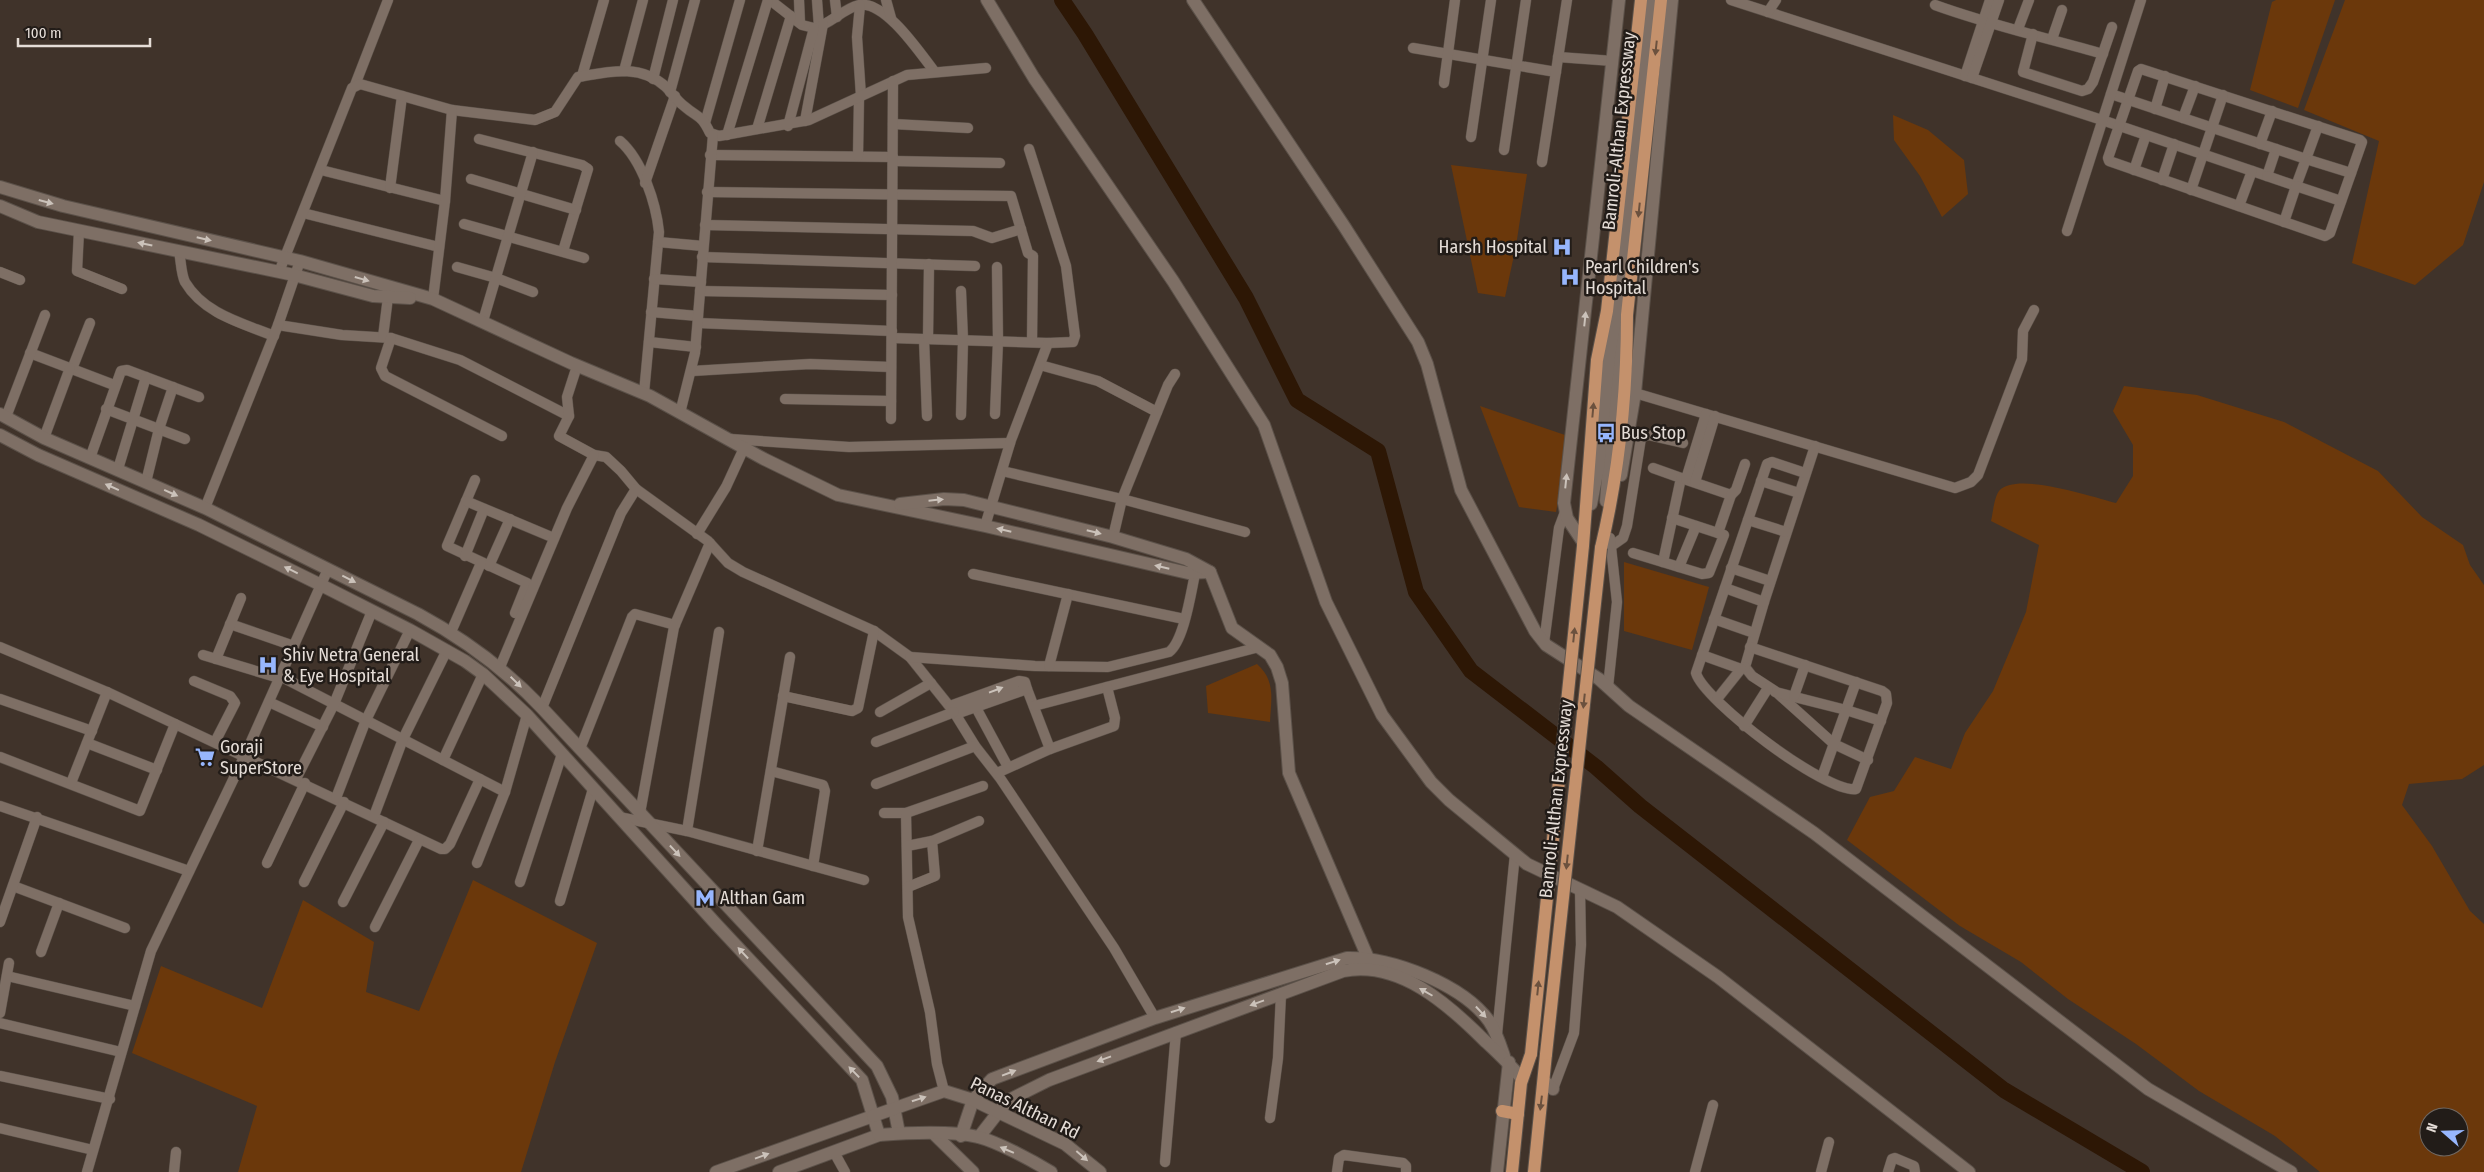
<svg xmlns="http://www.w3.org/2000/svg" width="2484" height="1172" viewBox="0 0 2484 1172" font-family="'Fira Sans Condensed',sans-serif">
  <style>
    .green { fill: #6b380b; fill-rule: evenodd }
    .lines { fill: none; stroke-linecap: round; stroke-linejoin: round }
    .river { stroke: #2d1705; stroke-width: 16 }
    .minor-casing { stroke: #5b5149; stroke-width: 11 }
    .tertiary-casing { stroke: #5b5149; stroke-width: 14 }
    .secondary-casing { stroke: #5b5149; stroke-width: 14 }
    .primary-casing { stroke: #5b5149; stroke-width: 14 }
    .minor { stroke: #7e6f65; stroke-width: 10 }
    .tertiary { stroke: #7e6f65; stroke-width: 12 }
    .secondary { stroke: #7e6f65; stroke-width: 12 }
    .primary { stroke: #c4916c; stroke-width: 12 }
    .primary-bridge-casing { stroke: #5b5149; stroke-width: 14; stroke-linecap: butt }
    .primary-bridge { stroke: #c4916c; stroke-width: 12 }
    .oneway { fill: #6b513e }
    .oneway2 { fill: #cbc2ba }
    .labels { text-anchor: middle; stroke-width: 5; stroke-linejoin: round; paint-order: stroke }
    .street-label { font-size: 18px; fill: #e5ddd7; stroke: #221c18 }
    .poi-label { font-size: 18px; fill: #e5ddd7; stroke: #221c18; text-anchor: start }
  </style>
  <rect width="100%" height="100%" fill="#40332a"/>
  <!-- green -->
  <g class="green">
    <polygon points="2276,0 2335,0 2298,108 2250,90 2272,2"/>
    <polygon points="2345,0 2484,0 2484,182 2463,245 2415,285 2352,263 2379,141 2304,110"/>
    <polygon points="1893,115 1928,130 1964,160 1968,194 1942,217 1920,176 1894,140"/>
    <polygon points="1451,165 1527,174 1516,246 1505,297 1478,293"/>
    <path d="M2124 386 2197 395 2284 422 2378 471 2422 517 2463 545 2470 565 2484 585V765L2462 779 2409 784 2402 805 2432 846 2470 911 2484 924V1172H2320L2275 1136 2199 1091 2136 1044 2068 999 2021 962 1960 926 1847 840 1870 797 1894 791 1915 757 1951 769 1965 733 1993 691 2026 612 2039 545 1991 521C1993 513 1994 498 1999 491 2016 471 2093 497 2116 503L2133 476V445L2113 411ZM2429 1117H2459V1147H2429Z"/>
    <polygon points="1480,406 1565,435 1561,486 1556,512 1519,507"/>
    <polygon points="1624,562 1709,587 1692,650 1624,631"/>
    <path d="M1257 664C1276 681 1271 699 1270 722L1208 713 1206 686Z"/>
    <polygon points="473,880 597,943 555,1062 521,1172 238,1172 257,1106 132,1053 161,966 262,1008 303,900 374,942 366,992 419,1011"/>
  </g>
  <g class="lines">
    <!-- river -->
    <polyline class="river" points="1062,0 1085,34 1246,298 1297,400 1378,451 1416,592 1471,671 1596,767 1640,806 2004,1090 2142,1172"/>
    <defs>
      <g id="minor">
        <path d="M770 0 802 25 814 28C830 25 842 9 859 5 885 0 920 53 934 71"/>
        <polyline points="799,0 800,23"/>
        <polyline points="817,0 819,27"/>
        <polyline points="835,0 837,17"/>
        <polyline points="886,0 891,18"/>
        <polyline points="1731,0 2102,120 2267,176 2276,149 2111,94"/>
        <polyline points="860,5 857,37 861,96"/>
        <path d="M1935 5C1990 25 2047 38 2103 54"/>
        <polyline points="1768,12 1776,0"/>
        <polyline points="2018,29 2029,0"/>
        <polyline points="2033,34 2023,72 2082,91 2088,89 2093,82 2112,27"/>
        <polyline points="2052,39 2062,10"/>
        <polyline points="1413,48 1556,72"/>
        <polyline points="1558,57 1613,61"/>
        <polygon points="2141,69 2360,140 2362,142 2330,233 2325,236 2109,161 2108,158 2138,71"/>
        <polyline points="624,71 643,0"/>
        <polyline points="582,76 604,0"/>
        <polyline points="1965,76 1990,0"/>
        <polyline points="1972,78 1999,0"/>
        <polyline points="653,79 673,0"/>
        <polyline points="1444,83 1455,0"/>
        <polyline points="355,85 388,0"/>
        <polyline points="670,92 695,0"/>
        <polyline points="2155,109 2165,76"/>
        <polyline points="2183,118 2195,86"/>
        <polyline points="805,121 823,24"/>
        <polyline points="705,123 740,0"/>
        <polyline points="893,124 968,128"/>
        <polyline points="788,126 814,28"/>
        <polyline points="2318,126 2306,159 2351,173"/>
        <polyline points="757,129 791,16"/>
        <polyline points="727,135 768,0"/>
        <polyline points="1471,137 1491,0"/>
        <polyline points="479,139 582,165 588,169 563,251"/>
        <path d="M620 141C642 160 656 203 659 232L644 393"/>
        <polyline points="2260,144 2272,111"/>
        <polyline points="1504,150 1526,0"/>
        <polyline points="710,155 893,157"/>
        <polyline points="858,156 859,97"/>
        <polyline points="893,161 1000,163"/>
        <polyline points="1542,162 1567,0"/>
        <polyline points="321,170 445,201"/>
        <polyline points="2134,170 2146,135"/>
        <polyline points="2267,176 2296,186 2306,159 2276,149"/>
        <polyline points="471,179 576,210"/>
        <polyline points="2162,180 2174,144"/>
        <polyline points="645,183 675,96"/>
        <polyline points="390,188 402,96"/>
        <polyline points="2191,190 2223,95"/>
        <polyline points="707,192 1011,196 1028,253 1033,256 1032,342"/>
        <polyline points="2239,206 2252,171"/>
        <polyline points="303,213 439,247"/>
        <polyline points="2284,222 2296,186 2341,201"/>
        <polyline points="464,224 584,258"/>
        <polyline points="705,225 973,231 992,238 1021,229"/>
        <polyline points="79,231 77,271 122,289"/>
        <polyline points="2067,231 2141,0"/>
        <polyline points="658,242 703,246"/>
        <path d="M179 251C181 261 181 274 185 282 204 314 242 323 274 336"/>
        <polyline points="702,257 975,266"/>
        <polyline points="457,267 496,278 533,292"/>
        <polyline points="0,272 20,280"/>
        <path d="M279 272 352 88 360 84 452 110 535 120 555 112 578 77C607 72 640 63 666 87 672 93 677 101 684 106 699 119 701 114 710 133L719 136 809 120 907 75 986 68"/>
        <polyline points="654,279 701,282"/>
        <polyline points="700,291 892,295"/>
        <polyline points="433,299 445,201 452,110"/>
        <polyline points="651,312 698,316"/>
        <polyline points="483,321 533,152"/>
        <polyline points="698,323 892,331"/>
        <polyline points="278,325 342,335 391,338 460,360 569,416 559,436 594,455 606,457 621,471 636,489 708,541 728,563 743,572 874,631 910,657 954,712 975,746 1000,778 1114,948 1155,1018"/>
        <polyline points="383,337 388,297"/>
        <polyline points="391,338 381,368 385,376 502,436"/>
        <polyline points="892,338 1048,343 1073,342 1075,336 1066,266 1029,149"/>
        <polyline points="924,339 927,416"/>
        <polyline points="928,339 929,264"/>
        <polyline points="649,342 696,347"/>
        <polyline points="30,353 114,385"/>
        <polyline points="1040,365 1098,381 1157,412"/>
        <polyline points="72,369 90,323"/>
        <polyline points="692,371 810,364 891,367"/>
        <polyline points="1635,393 1955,488 1971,482 1978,475 2022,359 2023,331 2034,310"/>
        <polyline points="785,399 891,401"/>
        <polyline points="106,409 185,439"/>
        <polyline points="680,413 695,353 713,135"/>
        <polyline points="995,414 998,341 997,267"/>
        <polyline points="961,415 963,340 961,291"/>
        <polyline points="569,416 567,397 577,366"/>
        <polyline points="6,417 45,315"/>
        <polyline points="891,419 893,81"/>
        <polyline points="44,438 70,368"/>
        <polyline points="730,439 849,447 1010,443"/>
        <polyline points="1815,446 1764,602 1745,667 1752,676 1775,691 1834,744 1868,760"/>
        <polyline points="90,458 121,371 127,370 199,397"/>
        <polyline points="1653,468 1681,478 1663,562"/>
        <polyline points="118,469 146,377"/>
        <polyline points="1002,471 1122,499 1245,532"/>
        <polyline points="1681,478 1731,495 1718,533"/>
        <polyline points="1686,479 1706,414"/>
        <polyline points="475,480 447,546 527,583 515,613"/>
        <polyline points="1761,481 1799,493"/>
        <polyline points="146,482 159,429 173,387"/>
        <polyline points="1695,482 1715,416"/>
        <polyline points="1731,495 1736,490 1745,464"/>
        <polyline points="466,501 554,538"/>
        <polyline points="205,508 278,325 300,261"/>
        <polyline points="1748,520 1786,532"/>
        <polyline points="985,526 1011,440 1048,343"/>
        <polyline points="697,534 726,487 744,448"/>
        <polyline points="1113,537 1122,499 1168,385 1175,374"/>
        <polyline points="1610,547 1623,538 1627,526 1641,438 1648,435 1683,443"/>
        <polyline points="1633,553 1702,574 1709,573 1724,535 1672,518"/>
        <polyline points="465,556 484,509"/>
        <polyline points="489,566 510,519"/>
        <polyline points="1679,567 1696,526"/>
        <polyline points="1731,568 1770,581"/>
        <polyline points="973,574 1184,619"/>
        <polyline points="1725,588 1764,602"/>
        <polyline points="1714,619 1754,633"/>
        <polyline points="230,624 294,646"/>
        <polyline points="451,632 481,563"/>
        <polyline points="1544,643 1559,528 1565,512"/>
        <polyline points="0,647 107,692 441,849 445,849 450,844 480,779"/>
        <path d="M1750 647 1882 691 1886 694 1887 703 1856 789C1827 794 1704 701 1696 673L1767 464 1772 462 1805 473"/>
        <polyline points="203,655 279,678"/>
        <polyline points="1702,655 1741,669 1745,667"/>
        <path d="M910 657 1035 666 1108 667 1169 652C1184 641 1191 592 1195 574"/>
        <polyline points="216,659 241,598"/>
        <polyline points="1049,666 1068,594"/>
        <polyline points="500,667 567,508 594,455"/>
        <polyline points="280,676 505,792"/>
        <polyline points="194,681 230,696 235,703 215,742"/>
        <polyline points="1608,687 1617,602 1610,538"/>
        <polyline points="1027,689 1050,749"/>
        <polyline points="1775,692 1846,710 1881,721"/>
        <polyline points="783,696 852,711 858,708 874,631"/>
        <polyline points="1794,696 1805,665"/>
        <polyline points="0,699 92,731"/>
        <polyline points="1717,699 1741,669"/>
        <polyline points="269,702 323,727"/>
        <polyline points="973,702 1008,767"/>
        <polyline points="950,706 1019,681 1025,682 1027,689 956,714"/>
        <polyline points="1034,706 1259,647"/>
        <polyline points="542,708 621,513 636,489"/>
        <polyline points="880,712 931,683"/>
        <polyline points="1744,726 1768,688"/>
        <polyline points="876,742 954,712"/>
        <polyline points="87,743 157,770"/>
        <polyline points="580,749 632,617 635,614 675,625"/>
        <polyline points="0,757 140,811 175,724"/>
        <polyline points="443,760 483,674"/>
        <polyline points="771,771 823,785 825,791 813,866"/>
        <polyline points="997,773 1050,749 1114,726 1115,718 1107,687"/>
        <polyline points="1822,777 1856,682"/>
        <polyline points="296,779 334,704 372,611"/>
        <polyline points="71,783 107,692"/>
        <polyline points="876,784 975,746"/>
        <polyline points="336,798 366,720 410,630"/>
        <polyline points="0,806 189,871"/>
        <polyline points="640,813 674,627 710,543"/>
        <polyline points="884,813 906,813 983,786"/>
        <polyline points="906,813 908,917 930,1012 937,1064 944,1091"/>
        <polyline points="374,816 403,739 447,650"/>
        <polyline points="619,817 687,831 864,880"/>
        <polyline points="687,831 719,632"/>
        <polyline points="907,846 932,841 979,821"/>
        <polyline points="757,851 790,657"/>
        <polyline points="267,863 305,783"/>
        <polyline points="477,863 505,792 527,715"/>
        <polyline points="304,882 344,802"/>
        <polyline points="520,882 562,754"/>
        <polyline points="13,886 125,928"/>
        <polyline points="908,887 935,876 932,841"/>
        <polyline points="560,901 593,789"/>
        <polyline points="343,902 384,822"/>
        <polyline points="0,922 37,817"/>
        <polyline points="375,927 419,840"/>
        <polyline points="41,952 59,903"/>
        <polyline points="7,976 135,1006"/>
        <polyline points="0,1013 9,963"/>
        <polyline points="0,1023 121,1052"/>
        <polyline points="1497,1034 1515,854"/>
        <polyline points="0,1076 110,1099"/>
        <polyline points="1553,1089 1574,1033 1581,945 1580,889"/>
        <polyline points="1270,1118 1278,1058 1281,994"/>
        <polyline points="0,1128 93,1150"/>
        <polyline points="834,1152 845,1172"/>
        <polyline points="1165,1162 1176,1032"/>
        <polyline points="87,1172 151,951 245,755 328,569"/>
        <polyline points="174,1172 176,1152"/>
        <polyline points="1337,1172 1339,1158 1344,1155 1403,1163 1406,1166 1406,1172"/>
        <polyline points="1695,1172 1713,1105"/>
        <polyline points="1821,1172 1829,1142"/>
        <polyline points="1888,1172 1892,1159 1895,1158 1914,1166 1915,1172"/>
      </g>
      <g id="tertiary">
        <polyline points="987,0 1034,78 1173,281 1264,425 1326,602 1382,715 1431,782 1449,800 1527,864 1617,907 1718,977 1969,1172"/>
        <polyline points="1193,0 1344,226 1418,342 1427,364 1461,490 1535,631 1546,645 1599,679 1629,706 1814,833 2148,1089 2291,1172"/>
        <polyline points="0,187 63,206 300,261 433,299 571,363 650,396 764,459 838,495 985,526 1188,573 1210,572"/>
        <polyline points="0,206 38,222 294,275 373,296 410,298"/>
        <polyline points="1621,475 1635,393 1672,0"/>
        <polyline points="900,504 944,499 964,500 1113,537 1186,559 1210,572 1232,628 1270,655 1277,667 1282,683 1289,773 1368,958"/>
        <polyline points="1583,542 1567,518 1564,503 1619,0"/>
        <polyline points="1544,1081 1553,1089"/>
        <polyline points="934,1134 973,1172"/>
        <path d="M961 1136 973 1100 992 1079 1155 1018 1347 958C1391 957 1462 984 1489 1021 1496 1031 1500 1044 1504 1056"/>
        <path d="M979 1137 1007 1101 1049 1080 1343 971C1399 960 1448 1004 1485 1041 1499 1054 1510 1064 1522 1079"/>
        <polyline points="716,1172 873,1116"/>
        <polyline points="779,1172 879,1135"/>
        <polyline points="1497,1172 1509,1062"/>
      </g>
      <g id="secondary">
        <path d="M0 414 44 438 205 508 418 614C466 640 505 669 542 708L877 1066 892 1097 899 1133"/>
        <path d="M0 435 38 455 199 525 321 585 410 630 465 661 483 674 527 715 716 924 862 1080 879 1135C906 1133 953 1131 978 1137 998 1142 1033 1161 1051 1172"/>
        <polyline points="1606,501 1618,354 1619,296"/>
        <polyline points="1591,504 1598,468 1609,356 1619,296 1651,0"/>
        <polyline points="873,1116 944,1091 973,1100 1065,1144 1100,1172"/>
      </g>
      <g id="primary">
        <polyline points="1583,546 1597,360 1607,311 1641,0"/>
        <path d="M1601 548C1619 472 1627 393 1627 315L1661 0"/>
        <polyline points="1502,1111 1518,1114"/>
        <polyline points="1512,1172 1521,1083 1531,1054"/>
        <polyline points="1534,1172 1546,1054"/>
      </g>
    </defs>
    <!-- minor casing -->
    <use href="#minor" class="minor-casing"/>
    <!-- tertiary casing -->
    <use href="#tertiary" class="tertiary-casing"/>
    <!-- secondary casing -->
    <use href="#secondary" class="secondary-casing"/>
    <!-- primary casing -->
    <use href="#primary" class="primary-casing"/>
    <!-- minor -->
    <use href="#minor" class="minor"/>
    <!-- tertiary -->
    <use href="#tertiary" class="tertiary"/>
    <!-- secondary -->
    <use href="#secondary" class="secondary"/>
    <!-- primary -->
    <use href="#primary" class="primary"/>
    <defs>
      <g id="primary-bridge">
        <polyline points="1531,1054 1583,546"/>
        <polyline points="1546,1054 1601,548"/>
      </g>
    </defs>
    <!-- primary-bridge casing -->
    <use href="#primary-bridge" class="primary-bridge-casing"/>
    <!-- primary-bridge -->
    <use href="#primary-bridge" class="primary-bridge"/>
  </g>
  <!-- one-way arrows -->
  <defs><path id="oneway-solid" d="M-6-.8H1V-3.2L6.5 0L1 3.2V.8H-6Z" transform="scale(1.25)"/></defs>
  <g class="oneway">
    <use href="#oneway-solid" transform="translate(1656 48) rotate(96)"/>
    <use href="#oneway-solid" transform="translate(1639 210) rotate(96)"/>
    <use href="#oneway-solid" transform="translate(1593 410) rotate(-85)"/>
    <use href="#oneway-solid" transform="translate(1574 635) rotate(-84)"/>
    <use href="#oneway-solid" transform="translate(1584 701) rotate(96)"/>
    <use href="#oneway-solid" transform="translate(1567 862) rotate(96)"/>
    <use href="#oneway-solid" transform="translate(1538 988) rotate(-84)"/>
    <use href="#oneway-solid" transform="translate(1541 1103) rotate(97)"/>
  </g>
  <g class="oneway2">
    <use href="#oneway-solid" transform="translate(46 202) rotate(15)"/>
    <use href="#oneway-solid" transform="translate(204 239) rotate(13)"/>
    <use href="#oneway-solid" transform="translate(145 244) rotate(-168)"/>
    <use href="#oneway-solid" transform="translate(362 279) rotate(16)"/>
    <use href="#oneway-solid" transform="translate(1585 319) rotate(-84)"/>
    <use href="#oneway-solid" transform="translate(1566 481) rotate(-84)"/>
    <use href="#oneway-solid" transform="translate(112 487) rotate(-156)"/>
    <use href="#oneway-solid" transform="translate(171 493) rotate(24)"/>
    <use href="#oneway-solid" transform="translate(936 500) rotate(-6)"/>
    <use href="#oneway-solid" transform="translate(1004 530) rotate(-167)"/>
    <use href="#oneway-solid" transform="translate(1094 532) rotate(14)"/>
    <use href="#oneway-solid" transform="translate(1162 567) rotate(-167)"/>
    <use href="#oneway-solid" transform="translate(291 570) rotate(-154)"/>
    <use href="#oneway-solid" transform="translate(349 579) rotate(27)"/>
    <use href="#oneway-solid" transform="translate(516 682) rotate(44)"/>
    <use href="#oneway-solid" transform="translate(996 690) rotate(-21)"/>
    <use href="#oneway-solid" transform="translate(675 851) rotate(47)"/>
    <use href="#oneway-solid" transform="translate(743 953) rotate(-133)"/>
    <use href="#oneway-solid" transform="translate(1333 962) rotate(-17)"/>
    <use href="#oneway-solid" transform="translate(1426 992) rotate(-150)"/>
    <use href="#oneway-solid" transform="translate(1257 1003) rotate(160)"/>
    <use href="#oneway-solid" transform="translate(1178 1010) rotate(-17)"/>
    <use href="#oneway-solid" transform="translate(1481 1012) rotate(47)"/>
    <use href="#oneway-solid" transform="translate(1104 1059) rotate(160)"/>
    <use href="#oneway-solid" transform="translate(854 1072) rotate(-134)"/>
    <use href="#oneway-solid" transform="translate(1009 1073) rotate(-21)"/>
    <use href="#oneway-solid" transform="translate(919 1099) rotate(-18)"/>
    <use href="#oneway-solid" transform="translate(1007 1150) rotate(-157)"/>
    <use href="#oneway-solid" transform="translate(762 1156) rotate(-20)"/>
    <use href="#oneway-solid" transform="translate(1082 1156) rotate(41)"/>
  </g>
  <!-- icons -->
  <defs>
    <symbol id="hospital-bare" viewBox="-9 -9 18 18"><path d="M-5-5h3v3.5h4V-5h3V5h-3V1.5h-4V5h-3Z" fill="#97b6fd" stroke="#221c18" stroke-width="2.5" paint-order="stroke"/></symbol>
    <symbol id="bus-bare" viewBox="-9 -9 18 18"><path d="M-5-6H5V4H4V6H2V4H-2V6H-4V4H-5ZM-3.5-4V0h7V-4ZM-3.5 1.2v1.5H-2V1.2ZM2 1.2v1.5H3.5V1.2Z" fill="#97b6fd" stroke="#221c18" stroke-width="2.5" paint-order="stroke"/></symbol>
    <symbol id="supermarket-bare" viewBox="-9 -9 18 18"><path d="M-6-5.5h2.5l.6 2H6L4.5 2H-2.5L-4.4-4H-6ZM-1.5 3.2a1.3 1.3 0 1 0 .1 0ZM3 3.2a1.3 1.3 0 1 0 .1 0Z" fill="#97b6fd" stroke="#221c18" stroke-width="2.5" paint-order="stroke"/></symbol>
    <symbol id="metro-bare" viewBox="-9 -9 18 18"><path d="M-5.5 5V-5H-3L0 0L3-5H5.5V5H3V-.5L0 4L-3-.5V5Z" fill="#97b6fd" stroke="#221c18" stroke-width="2.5" paint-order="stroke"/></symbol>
  </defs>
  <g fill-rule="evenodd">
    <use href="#hospital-bare" x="1548" y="233" width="28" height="28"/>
    <use href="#hospital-bare" x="1556" y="263" width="28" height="28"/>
    <use href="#bus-bare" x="1592" y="419" width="28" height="28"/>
    <use href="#hospital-bare" x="254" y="651" width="28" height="28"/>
    <use href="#supermarket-bare" x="191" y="743" width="28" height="28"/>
    <use href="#metro-bare" x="691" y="884" width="28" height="28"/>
  </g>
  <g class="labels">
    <!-- street labels -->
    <g class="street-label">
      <text transform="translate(1619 131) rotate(-84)" y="6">Bamroli-Althan Expressway</text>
      <text transform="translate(1556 799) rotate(-84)" y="6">Bamroli-Althan Expressway</text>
      <text transform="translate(1025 1108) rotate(26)" y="6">Panas Althan Rd</text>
    </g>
    <!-- poi labels -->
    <g class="poi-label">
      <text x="1547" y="253" text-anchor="end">Harsh Hospital</text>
      <text x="1585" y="273">Pearl Children's<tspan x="1585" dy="21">Hospital</tspan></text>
      <text x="1621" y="439">Bus Stop</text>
      <text x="283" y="661">Shiv Netra General<tspan x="283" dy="21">&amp; Eye Hospital</tspan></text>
      <text x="220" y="753">Goraji<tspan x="220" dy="21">SuperStore</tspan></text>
      <text x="720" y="904">Althan Gam</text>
    </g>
  </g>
  <!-- north arrow -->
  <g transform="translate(2444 1132) rotate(290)"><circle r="24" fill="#221c18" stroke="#706964"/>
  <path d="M0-4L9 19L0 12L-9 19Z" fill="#97b6fd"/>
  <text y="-8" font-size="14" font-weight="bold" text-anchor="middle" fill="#e5ddd7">N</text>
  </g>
  <!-- scale -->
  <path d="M18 38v8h132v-8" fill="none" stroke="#e5ddd7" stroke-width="2.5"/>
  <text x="25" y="38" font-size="15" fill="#e5ddd7" stroke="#221c18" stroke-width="4" paint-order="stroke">100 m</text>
</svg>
